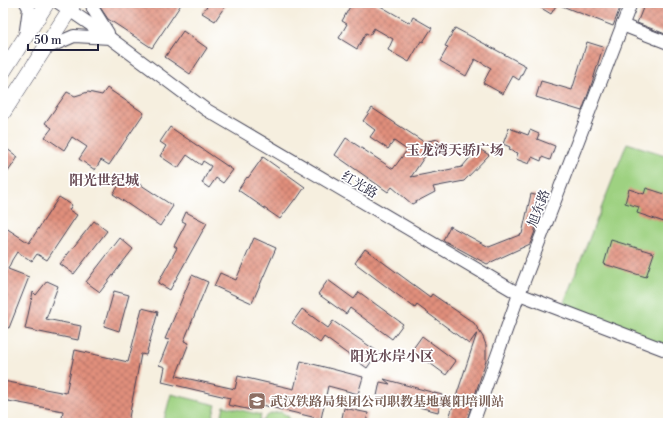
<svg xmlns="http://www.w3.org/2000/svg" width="671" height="426" viewBox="0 0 671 426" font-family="'Libre Bodoni','Noto Serif SC',serif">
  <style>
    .grass { fill: #9ed181; stroke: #607a5e }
    .building { fill: url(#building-cross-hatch) }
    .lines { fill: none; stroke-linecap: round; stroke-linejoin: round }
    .minor-casing { stroke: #424154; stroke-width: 14 }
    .major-casing { stroke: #424154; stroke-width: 16 }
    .minor { stroke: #fff; stroke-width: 12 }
    .major { stroke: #fff; stroke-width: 15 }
    .labels { text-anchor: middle; stroke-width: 3.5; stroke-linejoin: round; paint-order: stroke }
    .street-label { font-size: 13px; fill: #22223b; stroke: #fff }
    .education-label { font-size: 13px; font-weight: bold; fill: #785e54; stroke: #fff; text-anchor: start }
    .neighbourhood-label { font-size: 14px; font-weight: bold; fill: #654852; stroke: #fff }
  </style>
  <defs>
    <pattern id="building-cross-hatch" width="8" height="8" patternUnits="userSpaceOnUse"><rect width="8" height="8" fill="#e18f7c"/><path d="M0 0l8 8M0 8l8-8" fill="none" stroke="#b67467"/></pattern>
  </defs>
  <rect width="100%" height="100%" fill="#fff"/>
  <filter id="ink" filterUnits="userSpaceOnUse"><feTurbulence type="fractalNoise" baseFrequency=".025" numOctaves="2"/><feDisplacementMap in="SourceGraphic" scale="8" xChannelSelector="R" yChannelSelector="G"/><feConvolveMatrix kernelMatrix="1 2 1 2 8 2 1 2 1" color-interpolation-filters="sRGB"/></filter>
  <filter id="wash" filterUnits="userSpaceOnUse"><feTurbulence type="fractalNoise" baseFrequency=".012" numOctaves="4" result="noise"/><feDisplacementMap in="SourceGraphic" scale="16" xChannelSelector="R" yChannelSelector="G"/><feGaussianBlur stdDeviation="0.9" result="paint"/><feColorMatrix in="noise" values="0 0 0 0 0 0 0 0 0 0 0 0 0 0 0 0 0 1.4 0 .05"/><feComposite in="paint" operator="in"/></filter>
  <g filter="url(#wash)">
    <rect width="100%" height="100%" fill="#f6efdf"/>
    <!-- grass -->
    <g class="grass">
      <polygon points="627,143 668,156 668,351 561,310"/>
      <polygon points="171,394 216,405 211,423 163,423"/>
      <polygon points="224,406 261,415 259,423 220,423"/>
      <path d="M281 412 288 416 292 423H262C266 414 272 413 281 412Z"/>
    </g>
    <g id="blocks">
      <!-- building -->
      <g class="building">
        <polygon points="100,3 182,3 152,48 108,19 100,7"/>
        <polygon points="209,3 227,3 215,21 202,13"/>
        <polygon points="352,3 375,3 410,23 413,17 432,28 423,42 421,41 409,62 388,50 393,39 374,28 370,35 366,33 357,49 339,38 347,24 342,21"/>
        <polygon points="533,3 622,3 613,26 557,4 551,14"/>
        <polygon points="645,3 668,3 668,35 637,23"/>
        <polygon points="455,28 526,66 519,80 513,76 503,94 483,83 491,68 475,59 466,76 440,61 448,47 445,46"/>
        <polygon points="183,31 207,48 190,74 165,57"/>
        <polygon points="587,42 603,47 592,83 582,111 536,97 541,81 572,90"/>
        <polygon points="107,88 144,113 109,165 101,160 95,170 79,159 87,147 72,137 64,150 45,137 52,128 45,123 67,92 75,96 88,92 102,95"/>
        <polygon points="372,108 424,142 438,139 440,151 427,153 411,177 462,167 478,148 489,155 464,181 433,187 435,192 412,204 392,187 388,192 335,155 346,138 393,169 407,150 394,141 388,149 370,137 375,130 363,121"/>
        <polygon points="170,127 233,170 223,183 216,178 209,188 202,183 211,166 203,161 201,165 187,155 178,168 160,156 166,146 160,142"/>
        <polygon points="509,128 528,135 530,130 539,134 537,139 555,146 550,160 542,157 541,161 532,157 529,164 516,159 518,153 509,150 510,147 503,144"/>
        <polygon points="3,146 18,157 3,179"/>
        <polygon points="263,157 305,187 296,200 295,199 280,219 238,190 247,177 248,178"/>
        <polygon points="126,175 173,206 160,226 113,194"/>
        <polygon points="646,188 668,195 668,215 667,215 664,222 637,213 639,207 625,203 629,189 644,194"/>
        <polygon points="531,194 543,197 534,234 530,244 487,264 443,240 450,226 489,247 522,234"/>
        <polygon points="59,197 72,205 69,210 77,215 47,260 37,254 32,261 17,252 12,260 8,269 29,277 9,328 3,326 3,226 29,243"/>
        <polygon points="186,212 207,223 170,290 158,283 177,248 174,246 186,223 182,221"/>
        <polygon points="94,221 107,231 74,274 60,264"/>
        <polygon points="120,238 133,249 100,292 86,282"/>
        <polygon points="254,238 276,248 252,303 214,286 220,273 236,280"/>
        <polygon points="611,240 654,253 646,277 604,264"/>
        <polygon points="365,249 430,297 432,294 474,323 483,337 486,345 486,361 466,423 449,418 477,333 469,344 417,305 415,308 355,263"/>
        <polygon points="192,275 208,282 184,341 189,343 176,376 235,389 238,376 294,389 301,361 363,377 358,394 328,386 321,419 253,403 251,410 228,405 230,398 162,382 165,367 159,365 169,340 165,339"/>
        <polygon points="328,280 354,299 359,292 403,324 392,339 350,308 346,314 318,294"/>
        <polygon points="47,281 58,286 46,319 81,326 78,340 25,329 33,292 36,295"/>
        <polygon points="114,291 129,295 119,331 104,326"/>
        <polygon points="142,308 158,312 146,355 141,354 128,423 84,423 62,418 63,411 3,400 3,381 66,393 75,350 128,362"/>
        <polygon points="302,309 328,328 333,321 378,352 367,368 324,337 320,343 292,323"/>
        <polygon points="422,336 456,361 446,375 412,350"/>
        <polygon points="384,379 442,395 438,412 377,396 380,382 390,384"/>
        <polygon points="344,408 368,413 366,423 341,423"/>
      </g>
    </g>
  </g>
  <g filter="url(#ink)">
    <use href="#blocks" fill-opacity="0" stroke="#424154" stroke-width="1"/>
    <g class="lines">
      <defs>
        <g id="minor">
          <polyline points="59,3 110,38 205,109 519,294 668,351"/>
          <polyline points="92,3 93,9 108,33"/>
          <polyline points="622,25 668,43"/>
          <polyline points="25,37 29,8 26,3"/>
          <polyline points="44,49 74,36 110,38"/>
          <polyline points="473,423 519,294 631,3"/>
        </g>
        <g id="major">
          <polyline points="3,72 47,3"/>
          <polyline points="3,113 74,3"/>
        </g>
      </defs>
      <!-- minor casing -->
      <use href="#minor" class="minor-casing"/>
      <!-- major casing -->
      <use href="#major" class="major-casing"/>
      <!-- minor -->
      <use href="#minor" class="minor"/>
      <!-- major -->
      <use href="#major" class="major"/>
    </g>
  </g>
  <!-- icons -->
  <defs>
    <symbol id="university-square" viewBox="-11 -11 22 22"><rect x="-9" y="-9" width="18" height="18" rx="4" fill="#8d6e63" stroke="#fff"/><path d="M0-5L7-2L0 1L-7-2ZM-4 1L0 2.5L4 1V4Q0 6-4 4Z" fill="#fff"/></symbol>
  </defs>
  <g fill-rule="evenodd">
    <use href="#university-square" x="247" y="391" width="20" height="20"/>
  </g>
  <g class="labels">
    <!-- street labels -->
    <g class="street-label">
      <text transform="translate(360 184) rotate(31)" y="5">红光路</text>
      <text transform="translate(538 208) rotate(-69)" y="5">旭东路</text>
    </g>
    <!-- education labels -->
    <g class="education-label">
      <text x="270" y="406">武汉铁路局集团公司职教基地襄阳培训站</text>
    </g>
    <!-- neighbourhood labels -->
    <g class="neighbourhood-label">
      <text x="455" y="155">玉龙湾天骄广场</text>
      <text x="104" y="185">阳光世纪城</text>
      <text x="392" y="361">阳光水岸小区</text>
    </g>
  </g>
  <!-- margin -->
  <rect width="671" height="426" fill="none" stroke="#fff" stroke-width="16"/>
  <!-- scale -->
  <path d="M28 44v6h70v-6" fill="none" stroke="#22223b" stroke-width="2"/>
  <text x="34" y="44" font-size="12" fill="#22223b" stroke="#ffffff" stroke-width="3" paint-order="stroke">50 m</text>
</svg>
